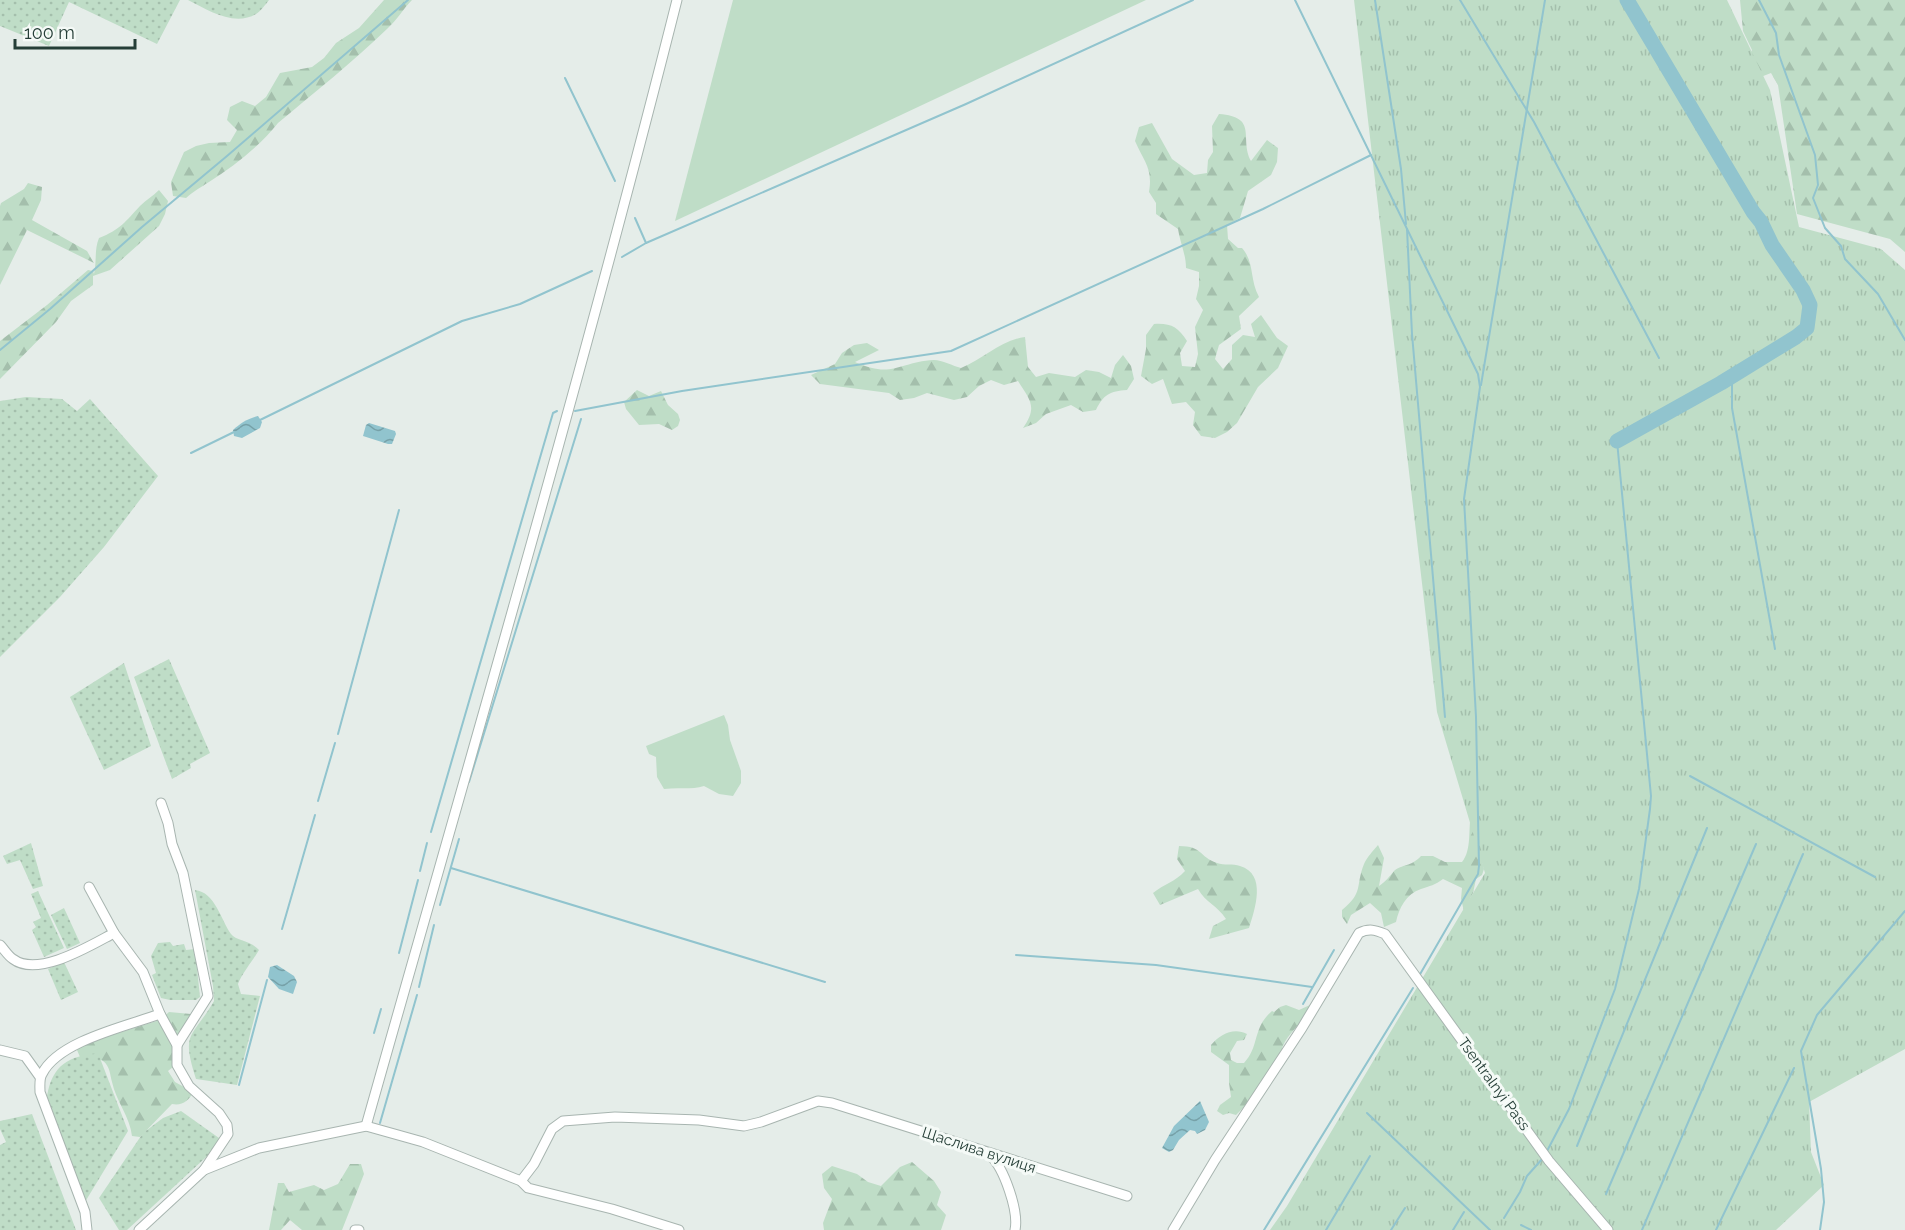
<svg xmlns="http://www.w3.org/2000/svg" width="1905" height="1230" viewBox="0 0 1905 1230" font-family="Raleway,sans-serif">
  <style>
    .grass { fill: #bfddc7 }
    .forest { fill: url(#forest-firs) }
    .park { fill: url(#park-tufts) }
    .garden { fill: url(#garden-dots) }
    .water { fill: url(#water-waves) }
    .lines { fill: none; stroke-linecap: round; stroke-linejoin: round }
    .stream { stroke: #91c4ce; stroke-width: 2 }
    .river { stroke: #91c4ce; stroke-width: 15 }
    .minor-casing { stroke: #a8b5b0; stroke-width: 11 }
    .minor { stroke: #fff; stroke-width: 9 }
    .labels { text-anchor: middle; stroke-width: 6; stroke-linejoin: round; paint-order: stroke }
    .street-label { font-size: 15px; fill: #253e37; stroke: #f5faf7 }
  </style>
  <defs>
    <pattern id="forest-firs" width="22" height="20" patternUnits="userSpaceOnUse" patternTransform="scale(1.5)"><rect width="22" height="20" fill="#bfddc7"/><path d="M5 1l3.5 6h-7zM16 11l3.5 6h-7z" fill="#a4bfac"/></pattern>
    <pattern id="park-tufts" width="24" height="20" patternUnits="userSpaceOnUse" patternTransform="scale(1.5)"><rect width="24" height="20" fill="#bfddc7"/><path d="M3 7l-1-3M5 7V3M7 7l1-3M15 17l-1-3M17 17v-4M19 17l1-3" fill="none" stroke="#a4bfac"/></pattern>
    <pattern id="garden-dots" width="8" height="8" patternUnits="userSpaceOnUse" patternTransform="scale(1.5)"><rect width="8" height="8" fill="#bfddc7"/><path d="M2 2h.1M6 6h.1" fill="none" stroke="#a4bfac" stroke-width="1.8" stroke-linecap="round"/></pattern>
    <pattern id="water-waves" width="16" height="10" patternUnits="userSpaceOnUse" patternTransform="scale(1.5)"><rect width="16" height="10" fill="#91c4ce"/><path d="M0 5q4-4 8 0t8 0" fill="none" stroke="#76a1a8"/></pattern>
  </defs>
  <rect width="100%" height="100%" fill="#e5ede9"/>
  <!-- grass -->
  <g class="grass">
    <polygon points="733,0 1146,0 675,221"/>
    <path d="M724 715 728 725 730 740 741 771V783L733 796 719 794 704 786C691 790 678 787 664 789L657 777 656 757 649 754 646 746Z"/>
  </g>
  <!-- forest -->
  <g class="forest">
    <path d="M384 0H412C403 9 397 20 388 28 353 62 315 92 278 123 260 146 234 166 209 182 201 187 194 191 186 198L173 196 171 182 184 152 196 146 209 143 230 142 237 130 227 120 230 107 242 101 255 106 266 97 280 73 312 67 324 58 336 43 359 28Z"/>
    <polygon points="1740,0 1905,0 1905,252 1890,239 1797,214 1778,85 1771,73 1735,87 1752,50 1743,31"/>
    <path d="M1219 114C1259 117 1239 138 1251 161L1267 140 1278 148 1277 162 1271 175 1248 191 1240 218 1227 225 1228 239 1238 248H1242C1255 263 1249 278 1259 297L1239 316 1241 329 1219 345 1215 359 1223 369 1232 359V345L1243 335 1255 337 1251 324 1261 315 1277 338 1288 346 1278 368 1258 387 1237 423 1227 432 1215 438 1201 436 1193 425 1195 412 1186 402 1172 404 1163 379 1152 384 1141 376 1146 349V335L1154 324C1171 323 1178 327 1187 341L1180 353 1182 366 1195 367 1198 354 1195 327 1203 310 1196 299 1199 286V272L1186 268C1186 254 1180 243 1178 229L1156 214V203L1149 192C1153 168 1144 162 1135 141L1139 127 1152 123 1172 159 1194 175 1207 173 1208 160 1213 152 1212 126Z"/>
    <polygon points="28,183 42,187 41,200 32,220 87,251 94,263 27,230 0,285 0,206 1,203 24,189"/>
    <path d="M159 190 168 201 165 214 159 226 110 270 93 276V285L71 301 56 322 0 379V341L47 305 88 270 93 271 94 274C97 261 94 250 99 238 120 230 126 221 140 206 146 200 153 196 159 190Z"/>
    <path d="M1025 337 1028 367 1036 377 1049 373 1075 377 1086 370 1099 372 1111 378 1115 365 1123 355 1131 366 1134 379 1127 390C1110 391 1103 395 1096 410L1083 412 1071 405 1046 414 1036 423 1023 428C1038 407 1030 400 1018 381L1004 385 991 380 979 386 967 397 954 400 927 393 914 398 900 400 889 393 820 384 811 375 835 364 842 353 854 345 867 343 879 350 855 362C892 379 899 362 934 360 942 360 953 366 961 368 984 359 1001 340 1025 337Z"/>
    <polygon points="637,390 649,396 661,391 668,405 678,414 680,420 678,426 672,430 659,424 639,425 626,409 624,402"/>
    <path d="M1471 814 1484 869 1482 875 1476 879 1473 893 1464 911 1461 899 1462 888 1443 879C1435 885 1430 886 1421 889 1406 894 1399 908 1396 922L1384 927 1381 913 1370 903 1351 915 1347 924 1342 917V910C1364 892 1355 887 1364 864 1367 857 1373 851 1378 845L1384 858 1379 886C1386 881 1389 877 1394 871 1402 864 1411 867 1421 856H1433L1445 862H1462C1472 850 1468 829 1471 814Z"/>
    <path d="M1179 846C1203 846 1199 857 1217 863 1224 866 1233 863 1240 866 1267 874 1255 909 1249 928L1209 939 1213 926 1226 919C1217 905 1206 903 1198 889L1160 905 1153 893C1164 884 1175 882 1185 871L1177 859Z"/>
    <path d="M1286 1005 1299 1010 1310 1005C1305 1024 1285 1033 1281 1052L1254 1097 1236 1115 1229 1113 1223 1115 1217 1111 1220 1105 1231 1097 1229 1083V1065L1211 1052V1045C1220 1034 1234 1027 1247 1034L1244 1040 1237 1041 1230 1053 1231 1060 1237 1063H1244C1260 1046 1252 1028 1272 1011L1274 1012 1280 1007Z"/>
    <path d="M169 1012 191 1014 192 1017C181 1034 171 1047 173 1067L168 1071 175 1082 193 1092C189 1101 182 1106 172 1104L140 1137 132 1136C130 1117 116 1101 112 1082 110 1075 110 1066 103 1061 97 1057 87 1057 80 1057L77 1050 83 1044 160 1020Z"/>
    <polygon points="912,1162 934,1181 941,1192 937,1205 946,1215 941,1230 824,1230 823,1223 832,1199 824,1188 822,1174 832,1166 857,1174 868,1182 881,1186 900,1167"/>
    <polygon points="350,1164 361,1164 364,1174 342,1230 302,1230 290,1220 281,1230 269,1230 278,1183 284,1183 289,1192 314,1185 324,1190 338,1184"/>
  </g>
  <!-- park -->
  <polygon class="park" points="1354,0 1727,0 1770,90 1799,227 1881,249 1905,270 1905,1049 1809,1102 1811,1152 1824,1185 1776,1230 1270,1230 1287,1206 1485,873 1437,712"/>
  <!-- garden -->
  <g class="garden">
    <polygon points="0,0 180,0 157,44 69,2 49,46 0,26"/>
    <path d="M188 0H269C265 5 261 11 256 14 234 27 208 10 188 0Z"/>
    <polygon points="26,397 62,399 77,411 90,399 158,476 104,547 60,597 0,657 0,401"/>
    <polygon points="169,659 210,753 190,764 191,768 172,779 134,677"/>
    <polygon points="124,663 151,746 104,770 70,697"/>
    <polygon points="31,843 43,886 33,889 20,860 7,864 3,856"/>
    <path d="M195 890C215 892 221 920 231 934 236 941 250 940 259 950 252 962 243 972 238 984L241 994 260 996 237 1085 196 1079C181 1031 191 1040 214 1001L213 986Z"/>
    <polygon points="38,891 64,948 44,957 32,930 36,927 33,922 41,918 31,894"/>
    <polygon points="64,908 80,943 67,949 51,915"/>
    <polygon points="170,942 173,946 184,944 186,950 195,949 200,997 196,1000 170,1000 161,998 152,975 156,973 151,956 158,943"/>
    <polygon points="64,962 78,992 61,1000 48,969"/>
    <path d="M98 1053 128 1131 85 1202 47 1096C52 1065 69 1056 98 1053Z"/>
    <polygon points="181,1111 219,1138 216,1148 127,1230 119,1230 99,1198 143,1133 163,1118"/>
    <polygon points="32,1114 76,1230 0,1230 0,1145 6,1142 0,1129 0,1121"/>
  </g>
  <!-- water -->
  <g class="water">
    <path d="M258 416 262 422 260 428 242 438 234 436 233 430C241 423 247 419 258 416Z"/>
    <polygon points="369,423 395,431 396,434 392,444 388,444 363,436 366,425"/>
    <polygon points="277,965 294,976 297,982 293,994 279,989 268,977 270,967"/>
    <polygon points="1200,1101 1209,1122 1205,1130 1197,1134 1195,1131 1190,1130 1179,1140 1173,1150 1169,1152 1162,1148 1174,1126"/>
  </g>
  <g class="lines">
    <!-- stream -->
    <g class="stream">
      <polyline points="1295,0 1478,374 1480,387 1464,499 1476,717 1479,866 1478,874 1419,976"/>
      <polyline points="1375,0 1401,169 1406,224"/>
      <polyline points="1460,0 1534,122 1659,358"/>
      <polyline points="1759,0 1776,33 1779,55 1815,155 1818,185 1813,198 1825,228 1841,246 1845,259 1878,294 1905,340"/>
      <polyline points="565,78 615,181"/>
      <polyline points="635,218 646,243"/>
      <polyline points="1407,229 1412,334 1445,717"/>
      <polyline points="622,257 646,243 966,104 1193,0"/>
      <polyline points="0,350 50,309 142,227 227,156 408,0"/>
      <polyline points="1732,377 1732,408 1775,649"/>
      <polyline points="1481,385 1545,0"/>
      <polyline points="575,411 682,391 951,351 1263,209 1371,155"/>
      <polyline points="258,421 462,321 520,304 592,271"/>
      <polyline points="191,453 234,432"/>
      <polyline points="338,734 399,510"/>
      <polyline points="1690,776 1875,877"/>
      <polyline points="469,782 581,419"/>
      <polyline points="318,801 335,743"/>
      <polyline points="431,832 553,413 557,411"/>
      <polyline points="451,868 825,982"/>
      <polyline points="420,871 427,843"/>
      <polyline points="440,905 459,839"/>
      <polyline points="282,929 315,815"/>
      <polyline points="399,953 418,880"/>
      <polyline points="1016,955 1156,965 1312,987"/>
      <polyline points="419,987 434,925"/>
      <polyline points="1303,1004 1334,950"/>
      <polyline points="374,1033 381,1009"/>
      <polyline points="239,1085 267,980"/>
      <polyline points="1367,1113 1490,1230"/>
      <polyline points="380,1123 417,995"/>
      <polyline points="1577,1146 1707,828"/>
      <polyline points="1546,1153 1569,1109 1615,989 1639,889 1650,809 1651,796 1617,441"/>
      <polyline points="1606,1194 1756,844"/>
      <polyline points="1504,1218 1520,1192 1527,1176 1543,1158"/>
      <polyline points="1521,1225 1531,1230"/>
      <polyline points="1264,1230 1413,988"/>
      <polyline points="1326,1230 1370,1156"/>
      <polyline points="1391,1230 1405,1208"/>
      <polyline points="1453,1230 1464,1212"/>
      <polyline points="1642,1230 1803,854"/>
      <polyline points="1716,1230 1794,1068"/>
      <polyline points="1820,1230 1824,1202 1821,1169 1801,1051 1817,1015 1905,911"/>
    </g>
    <!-- river -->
    <polyline class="river" points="1617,441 1721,383 1796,337 1807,328 1810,305 1803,290 1772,245 1761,222 1753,212 1627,0"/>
    <defs>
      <g id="minor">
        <polyline points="161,803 168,823 172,844 183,873 208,996 177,1045"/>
        <polyline points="89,887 114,933"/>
        <path d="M0 945C4 949 8 956 13 959 38 978 91 945 114 933L143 972 160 1014 177 1045V1065L189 1086 219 1113 227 1125 228 1134 204 1170"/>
        <polyline points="0,1050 25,1056 40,1077"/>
        <path d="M366 1126C472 751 582 377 677 0"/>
        <path d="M990 1155C1004 1168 1019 1211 1015 1230"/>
        <polyline points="521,1181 534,1164 552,1129 563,1121 615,1117 699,1120 744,1126 761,1122 818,1101 832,1103 1127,1196"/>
        <path d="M87 1230 85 1212 40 1092C40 1086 39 1079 42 1074 58 1041 127 1026 160 1014"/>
        <polyline points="139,1230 204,1170 259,1148 366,1126 423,1142 521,1181 528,1188 612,1209 679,1230"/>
        <polyline points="355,1230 359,1230"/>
        <path d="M1173 1230 1215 1160 1302 1028 1359 933C1369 928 1375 930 1385 934L1549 1161 1608 1230"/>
      </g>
    </defs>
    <!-- minor casing -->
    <use href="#minor" class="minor-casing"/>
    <!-- minor -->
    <use href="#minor" class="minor"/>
  </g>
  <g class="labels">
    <!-- street labels -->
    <g class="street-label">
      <text transform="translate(1494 1084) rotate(54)" y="5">Tsentralnyi Pass</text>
      <text transform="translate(979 1150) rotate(18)" y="5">Щаслива вулиця</text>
    </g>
  </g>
  <!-- scale -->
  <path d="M15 39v9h120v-9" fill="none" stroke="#253e37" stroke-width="3"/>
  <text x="24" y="39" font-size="18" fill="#253e37" stroke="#f5faf7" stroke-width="4.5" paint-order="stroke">100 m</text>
</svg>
